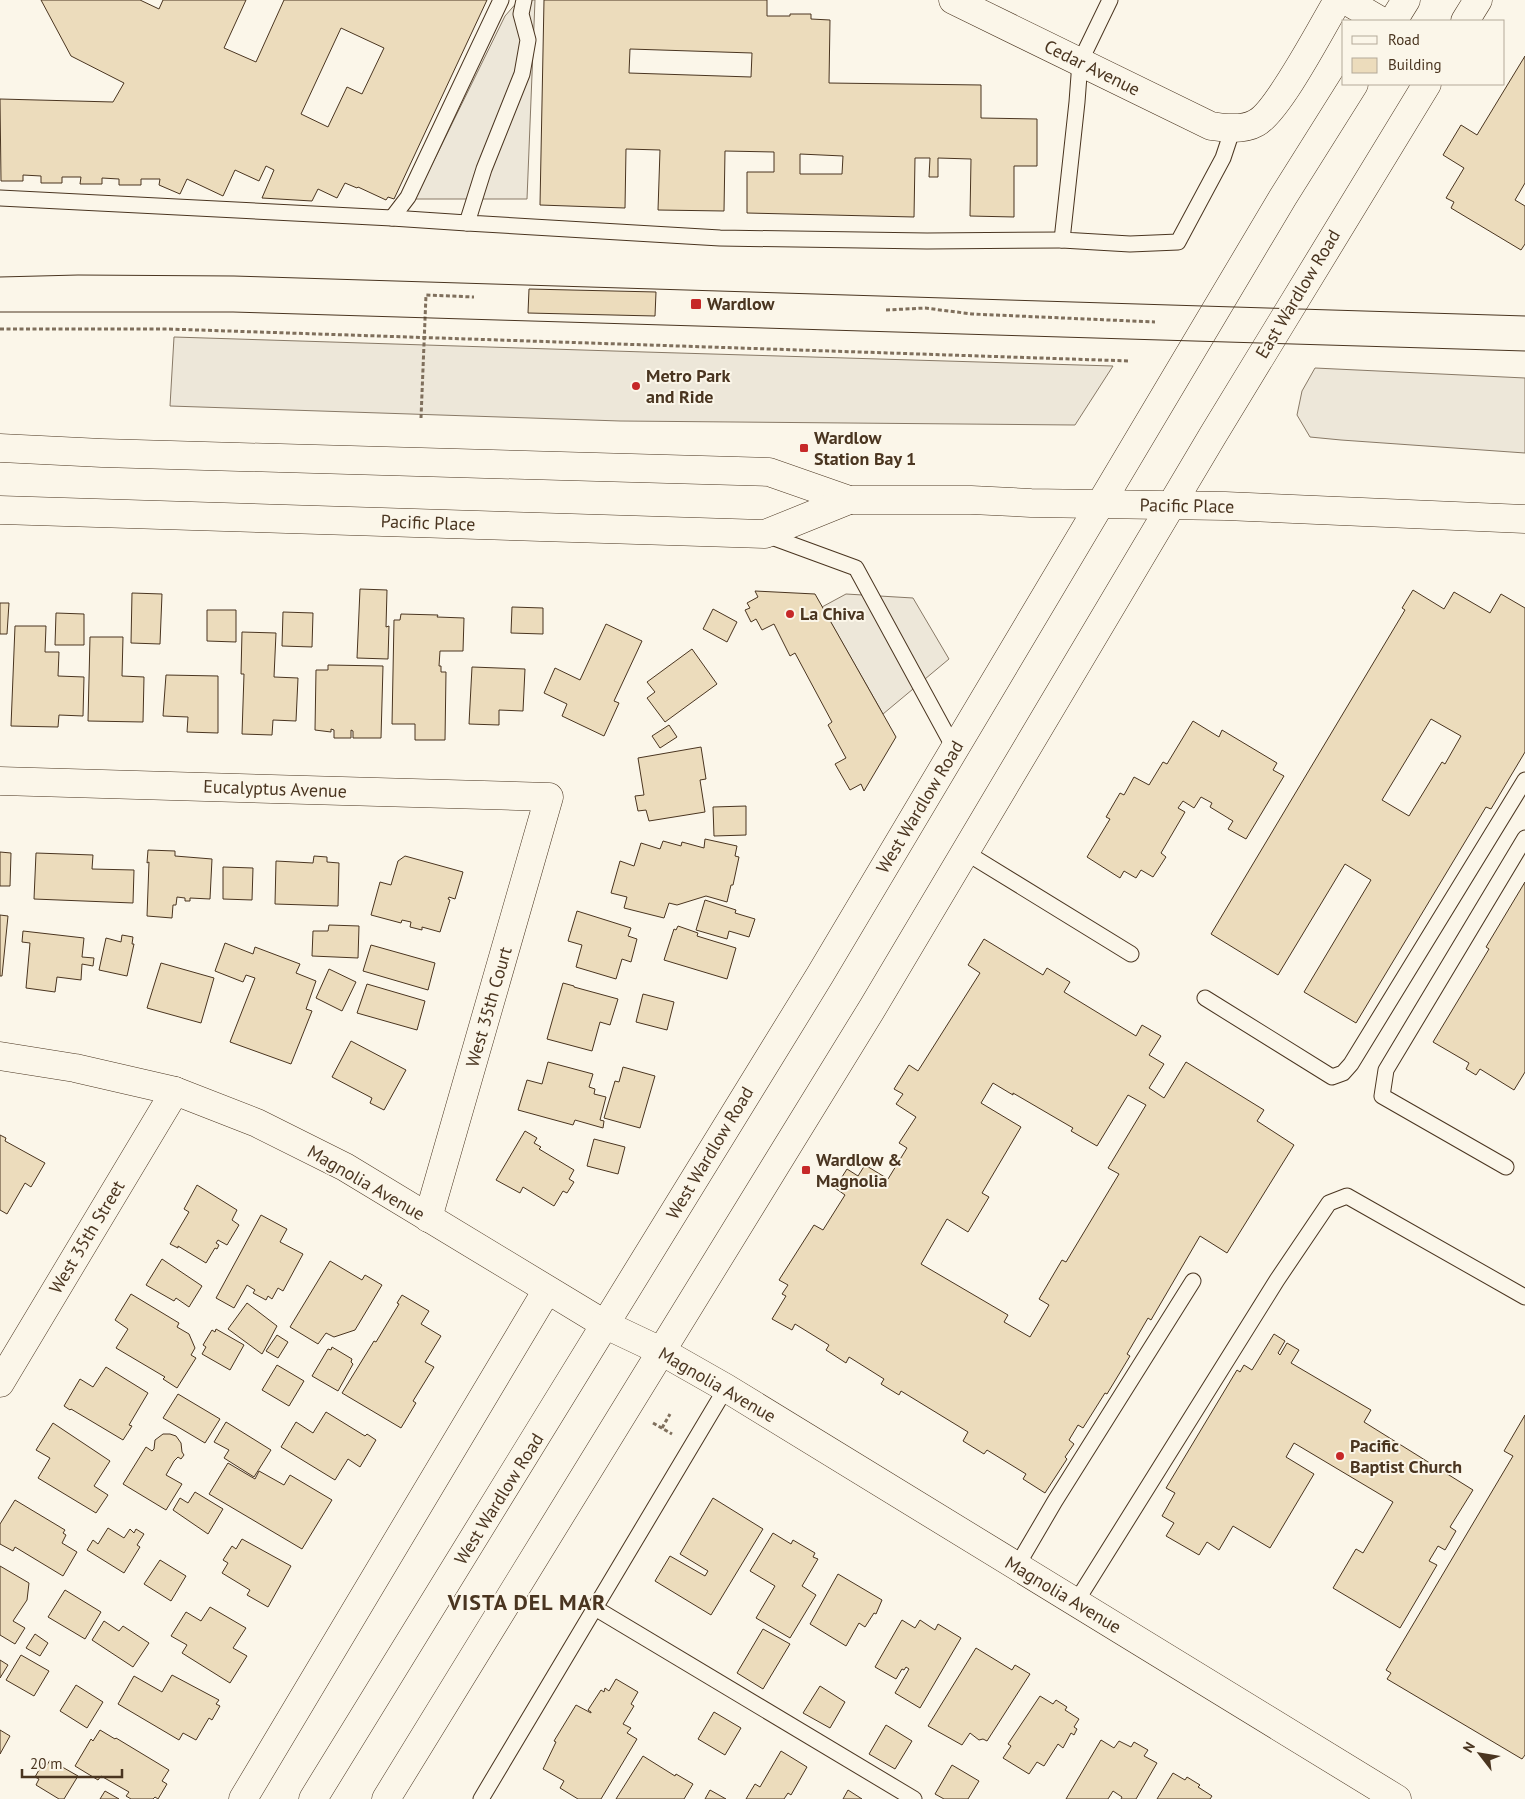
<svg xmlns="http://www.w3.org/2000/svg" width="1525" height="1799" viewBox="0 0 1525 1799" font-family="'PT Sans',sans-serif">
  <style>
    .parking { fill: #ede7d9; stroke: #887966 }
    .building { fill: #ecdcbc; stroke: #4a3520; fill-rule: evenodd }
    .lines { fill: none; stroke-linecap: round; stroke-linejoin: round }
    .lane-casing { stroke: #4a3520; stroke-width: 17 }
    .street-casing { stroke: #4a3520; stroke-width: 29 }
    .secondary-casing { stroke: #4a3520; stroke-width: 29 }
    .path { stroke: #7f6f5c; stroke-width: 3; stroke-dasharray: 4 2.5; stroke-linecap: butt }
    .lane { stroke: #fbf6e9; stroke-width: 15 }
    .street { stroke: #fbf6e9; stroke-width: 28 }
    .secondary { stroke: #fbf6e9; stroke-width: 28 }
    .tram { stroke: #4a3520; stroke-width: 1 }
    .poi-dot { fill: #c62828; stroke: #fbf6e9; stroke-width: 2 }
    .labels { text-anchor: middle; stroke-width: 4; stroke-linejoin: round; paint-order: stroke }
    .street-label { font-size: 18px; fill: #4a3520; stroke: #fbf6e9 }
    .poi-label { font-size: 18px; font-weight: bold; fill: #4a3520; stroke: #fbf6e9; text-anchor: start }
    .district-label { font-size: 22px; font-weight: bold; letter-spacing: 1px; fill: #4a3520; stroke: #fbf6e9 }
  </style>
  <rect width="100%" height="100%" fill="#fbf6e9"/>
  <!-- parking -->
  <g class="parking">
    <polygon points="519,0 535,0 527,199 415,199 505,16"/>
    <polygon points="174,337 645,352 1113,366 1075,425 620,421 170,406"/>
    <polygon points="1315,368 1525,378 1525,453 1341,440 1310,437 1297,415 1302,391"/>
    <polygon points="846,594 913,598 949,659 883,714 822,607"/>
  </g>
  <!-- building -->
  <g class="building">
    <path d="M41 0H140L159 9 163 0H246L224 48 256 62 284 0H487L394 199 388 197 386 200 358 187 357 188 345 183 337 198 318 189 312 201 262 198 274 170 266 166 259 181 235 170 223 196 187 179 180 194 159 185 160 179H141V185H119V179L102 178V184H80L81 177H62V183H41V176L23 175V181H1L0 99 113 102 124 83 71 56ZM341 28 384 48 362 94 347 87 328 127 301 114Z"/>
    <path d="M544 0H767V16H790V14H811V19L830 20 829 83 981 85V118L1037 119V166H1014V217L970 216 971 159 938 158V177H929L930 158H915L914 217 747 213V172H774V152L725 151 724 211 658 210 660 150 626 149 625 208 540 205ZM630 49 752 53 751 77 629 73ZM800 154 843 156 842 174H800Z"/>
    <polygon points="1525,56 1525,183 1515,200 1525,206 1525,244 1521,250 1451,208 1454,202 1446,198 1464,168 1443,155 1461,125 1477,135"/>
    <polygon points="529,289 656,292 655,316 528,313"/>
    <polygon points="360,589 387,590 386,627 389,626 388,659 357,658"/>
    <path d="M1413 590 1444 609 1454 592 1490 613 1501 594 1525 608V752L1491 809 1486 807 1356 1023 1304 992 1371 880 1345 864 1278 975 1211 934 1405 610 1402 608ZM1431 719 1461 736 1445 764 1442 762 1409 816 1382 800Z"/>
    <polygon points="755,591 815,594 896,737 864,791 861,784 850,790 835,764 846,758 828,725 832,722 795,653 790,656 774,624 762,630 756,619 751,622 745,610 750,608 747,603 758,597"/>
    <polygon points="132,593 162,594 160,644 131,643"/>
    <polygon points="0,603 9,603 7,634 0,634"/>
    <polygon points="512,607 543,608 543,634 511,633"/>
    <polygon points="713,609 737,622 727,642 703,629"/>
    <polygon points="207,610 236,610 236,642 207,641"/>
    <polygon points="283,612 313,613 312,647 282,646"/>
    <polygon points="56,613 84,614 84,645 55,645"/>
    <polygon points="401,614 438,615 437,617 464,618 463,651 440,651 439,666 441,666 441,672 446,672 445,740 415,740 415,724 392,724 394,620 400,620"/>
    <polygon points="606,624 642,641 614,701 619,703 604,736 562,716 567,704 544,693 555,668 580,680"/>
    <polygon points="15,626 46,626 45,652 59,652 58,676 84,677 83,716 59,715 58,727 11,726"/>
    <polygon points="242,632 276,633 274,677 298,678 296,721 273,720 272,735 242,734 244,674 241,674"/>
    <polygon points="90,637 123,637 122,676 144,677 143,722 88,721"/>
    <polygon points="692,649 717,684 665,722 647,698 655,692 647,682"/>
    <polygon points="328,665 383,666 381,738 353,738 353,731 351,730 351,738 334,738 334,730 331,729 331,732 315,730 316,670 328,670"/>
    <polygon points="472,667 525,669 523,711 499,710 499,725 469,724"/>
    <polygon points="166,675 218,676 218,733 187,732 188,717 163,716"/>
    <polygon points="1193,721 1219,737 1222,730 1277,763 1273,770 1284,776 1246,839 1228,829 1233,821 1210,807 1212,803 1201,797 1194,808 1183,801 1178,808 1185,812 1161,853 1166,857 1153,877 1141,870 1136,878 1124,871 1120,878 1087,857 1110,819 1106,817 1120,793 1124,795 1134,777 1149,785 1163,762 1167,764"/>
    <polygon points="669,725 677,737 660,748 652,736"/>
    <polygon points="701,747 706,779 700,780 705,812 649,821 646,810 638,811 635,796 644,795 638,758"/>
    <polygon points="746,806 746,835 714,836 713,807"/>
    <polygon points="705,839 737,846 735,856 739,857 733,885 731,885 727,902 706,896 677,905 669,903 664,918 624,908 627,897 611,893 620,861 634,866 641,843 660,849 663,841 681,846 682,842 704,848"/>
    <polygon points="148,850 175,851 175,856 212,859 210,899 190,898 190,901 185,901 185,898 177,897 176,905 173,905 172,918 147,916 149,862 147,863"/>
    <polygon points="0,852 11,853 10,886 0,886"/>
    <polygon points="36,853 93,855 92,869 134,870 133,903 34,899"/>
    <polygon points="314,856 327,857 327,862 339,863 338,906 275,904 276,861 313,863"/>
    <polygon points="405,856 463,872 455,899 449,897 448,899 450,900 440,932 422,927 422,930 410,927 411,922 402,920 401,923 371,915 380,882 391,885 398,861"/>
    <polygon points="223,867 253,868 252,900 223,899"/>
    <polygon points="1525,882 1525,1072 1514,1090 1480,1069 1476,1075 1466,1069 1469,1063 1433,1042 1489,949 1486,947"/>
    <polygon points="705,900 736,910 735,913 755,919 749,937 729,931 727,939 696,930"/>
    <polygon points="577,911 631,928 628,936 637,939 631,962 622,959 616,979 576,967 582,945 568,941"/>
    <polygon points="0,915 8,916 2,976 0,976"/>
    <polygon points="329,925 359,926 358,958 312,956 313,931 328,931"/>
    <polygon points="678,926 698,933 697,936 736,948 727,979 664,960 674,929 676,930"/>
    <polygon points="23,931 84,938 82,957 94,958 93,966 82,964 81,980 57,977 55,992 26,988 30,943 22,942"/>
    <polygon points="122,935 133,937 132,944 134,944 127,976 99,970 106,938 121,942"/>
    <path d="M984 939 1043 975 1047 968 1070 982 1064 992 1136 1036 1142 1025 1161 1036 1149 1055 1164 1064 1149 1088 1164 1098 1186 1062 1264 1110 1257 1121 1294 1145 1227 1253 1200 1236 1151 1320 1148 1318 1127 1354 1130 1356 1107 1394 1105 1393 1083 1428 1078 1425 1069 1440 1074 1444 1065 1457 1067 1459 1045 1493 1023 1479 1026 1474 987 1450 984 1454 963 1441 968 1432 901 1391 899 1395 881 1384 884 1379 849 1357 846 1363 826 1350 829 1345 795 1324 792 1330 772 1319 786 1296 782 1294 788 1285 779 1280 814 1225 823 1230 845 1195 835 1188 847 1169 858 1176 865 1165 888 1179 907 1148 899 1143 916 1117 896 1104 903 1094 894 1089 909 1065 918 1071 980 973 968 965ZM993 1083 1013 1095V1093L1073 1128 1071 1131 1097 1146 1128 1095 1146 1105 1108 1168 1119 1174 1066 1262 1062 1260 1039 1299 1049 1305 1030 1337 1004 1322 1008 1315 921 1264 947 1219 968 1232 989 1197 982 1193 1021 1127 981 1103Z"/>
    <polygon points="225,943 253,954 255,947 300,964 296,973 316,981 306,1009 312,1011 291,1064 230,1042 255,978 246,975 243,982 215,971"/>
    <polygon points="371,945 435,963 428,990 363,971"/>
    <polygon points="161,963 214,978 201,1023 147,1008"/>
    <polygon points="329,969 356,982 342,1011 316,998"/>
    <polygon points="563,983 574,986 574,987 618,999 610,1025 600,1022 592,1051 547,1039"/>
    <polygon points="367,984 425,1001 417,1030 357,1013"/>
    <polygon points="643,994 674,1002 667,1030 636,1022"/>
    <polygon points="351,1041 406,1070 384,1110 370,1103 372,1098 332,1077"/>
    <polygon points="548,1062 593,1074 589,1087 595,1089 594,1094 606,1097 600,1120 604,1121 603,1128 575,1120 573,1125 518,1110 527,1080 542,1084"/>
    <polygon points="623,1067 655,1076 640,1128 604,1118 615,1081 619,1082"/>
    <polygon points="525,1131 537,1138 534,1143 541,1147 539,1149 574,1170 569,1179 574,1182 567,1193 563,1191 554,1206 523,1187 520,1193 496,1180"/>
    <polygon points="0,1135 6,1138 5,1141 45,1163 31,1187 25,1183 7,1214 0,1210"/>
    <polygon points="594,1139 625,1147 618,1174 587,1166"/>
    <polygon points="197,1185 237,1210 232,1220 239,1225 227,1245 218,1240 216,1243 219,1245 217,1249 215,1248 206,1263 178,1246 178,1248 170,1244 189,1212 184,1209"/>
    <polygon points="261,1215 287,1229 280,1242 303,1254 283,1291 278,1288 272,1299 268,1296 266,1300 253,1293 255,1290 247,1285 234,1308 216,1298"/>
    <polygon points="162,1259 202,1286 189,1307 176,1298 174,1301 146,1285"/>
    <polygon points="330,1261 362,1280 365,1275 382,1285 355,1330 334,1337 326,1333 318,1344 290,1327"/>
    <polygon points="131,1294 179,1323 177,1327 189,1334 195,1348 191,1355 196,1358 177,1388 163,1379 165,1377 116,1348 128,1329 115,1320"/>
    <polygon points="402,1295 429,1311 421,1324 441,1336 425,1362 434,1367 413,1401 416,1403 401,1428 342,1393 374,1341 376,1342 399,1304 397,1303"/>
    <polygon points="247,1303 277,1326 262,1354 228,1329"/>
    <polygon points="216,1329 244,1345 230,1370 202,1354 206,1347 203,1345 212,1330 215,1332"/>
    <polygon points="1274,1334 1285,1341 1278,1353 1280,1355 1287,1343 1299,1350 1291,1363 1371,1410 1364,1422 1473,1490 1450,1527 1456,1531 1445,1550 1438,1546 1429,1561 1437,1565 1400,1628 1333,1588 1356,1549 1363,1553 1393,1502 1294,1443 1286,1457 1314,1474 1270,1548 1233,1526 1219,1550 1207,1542 1199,1555 1166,1536 1174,1523 1162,1516 1175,1493 1166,1488 1237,1370 1240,1372 1244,1365 1252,1370"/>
    <polygon points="277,1335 288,1342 278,1358 266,1351"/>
    <polygon points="332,1347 352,1359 351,1362 353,1364 338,1391 312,1376 328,1349 331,1350"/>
    <polygon points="277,1365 304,1381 289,1406 262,1390"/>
    <polygon points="106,1367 148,1393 129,1425 132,1426 123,1440 71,1409 70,1410 64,1406 80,1379 93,1387"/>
    <polygon points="178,1394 220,1419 205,1443 163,1418"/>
    <polygon points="326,1412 365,1436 367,1434 376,1440 360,1467 348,1459 335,1480 281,1447 296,1422 313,1433"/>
    <polygon points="1525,1415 1525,1755 1522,1759 1387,1679 1391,1673 1386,1670 1513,1456 1504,1451"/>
    <polygon points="226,1422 271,1450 254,1477 224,1458 229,1450 214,1442"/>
    <polygon points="53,1423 110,1461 94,1486 108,1495 96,1513 38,1478 50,1458 36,1450"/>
    <polygon points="163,1434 170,1434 176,1436 181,1443 182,1452 184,1455 181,1459 178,1457 174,1461 166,1475 182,1484 166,1510 123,1484 146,1447 152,1451 154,1449 155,1440"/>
    <polygon points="228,1463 255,1479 259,1471 284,1485 290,1475 332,1500 302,1549 209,1494"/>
    <polygon points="195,1492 223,1509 208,1534 173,1510 180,1498 188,1503"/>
    <polygon points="713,1498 763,1529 711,1615 655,1581 670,1556 705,1576 708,1571 680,1554"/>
    <polygon points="15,1500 65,1530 63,1533 66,1535 62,1543 77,1552 63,1576 15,1547 13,1551 0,1544 0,1524"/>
    <polygon points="108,1528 124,1538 130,1529 134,1533 136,1529 144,1534 137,1545 140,1547 124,1573 87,1550 93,1540 98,1544"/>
    <polygon points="773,1533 791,1544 793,1540 815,1553 813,1557 818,1559 802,1586 816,1595 790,1638 756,1618 775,1586 750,1571"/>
    <polygon points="242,1539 291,1566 268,1607 247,1595 250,1590 222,1573 228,1563 223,1560 232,1546 236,1549"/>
    <polygon points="160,1560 186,1576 171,1601 144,1584"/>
    <polygon points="0,1566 29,1583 27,1600 13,1621 25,1628 15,1644 0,1635"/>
    <polygon points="838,1574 882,1600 876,1614 874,1613 865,1627 859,1623 846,1646 810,1624"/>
    <polygon points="65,1590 101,1612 85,1639 48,1617"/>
    <polygon points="210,1607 246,1628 233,1648 247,1656 230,1683 182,1653 187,1645 171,1636 186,1612 201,1621"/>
    <polygon points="902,1620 915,1628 920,1620 935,1630 938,1624 961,1638 920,1708 895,1693 909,1669 906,1667 904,1670 902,1669 896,1679 875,1667"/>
    <polygon points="104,1621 119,1631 123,1626 149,1643 133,1667 92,1640"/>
    <polygon points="763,1629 790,1644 763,1689 737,1673"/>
    <polygon points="35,1634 48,1643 40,1656 26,1648"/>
    <polygon points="976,1648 1012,1670 1015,1665 1030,1674 987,1741 983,1739 979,1740 970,1733 962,1745 928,1726"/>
    <polygon points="21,1655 49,1671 34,1696 6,1680"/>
    <polygon points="0,1660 8,1665 0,1678"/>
    <polygon points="172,1675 219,1700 216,1704 220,1706 212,1720 209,1718 196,1740 183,1733 179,1740 118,1704 134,1676 162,1692"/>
    <polygon points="616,1679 638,1692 631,1704 634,1706 623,1724 631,1728 627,1733 637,1739 601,1799 578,1799 560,1788 564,1781 543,1769 556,1742 554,1741 576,1705 591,1713 591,1712 588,1710 601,1690 604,1692 605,1688 609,1691"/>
    <polygon points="76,1685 103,1702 87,1728 60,1711"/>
    <polygon points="820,1686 845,1702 830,1728 803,1713"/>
    <polygon points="1040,1696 1053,1704 1056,1700 1067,1707 1065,1710 1079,1719 1074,1727 1077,1729 1074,1735 1071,1733 1063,1748 1058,1744 1044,1766 1037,1762 1029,1774 1003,1758 1011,1746 1008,1744"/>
    <polygon points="714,1712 741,1728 725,1755 698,1739"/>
    <polygon points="886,1725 912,1741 895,1769 869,1754"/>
    <polygon points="0,1730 10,1736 0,1754"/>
    <polygon points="100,1730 115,1739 116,1738 169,1770 162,1781 167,1784 158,1799 155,1797 153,1799 131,1799 126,1796 129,1792 101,1776 98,1780 75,1766 91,1739 93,1741"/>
    <polygon points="1101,1740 1114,1748 1119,1741 1131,1747 1134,1742 1148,1750 1144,1756 1157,1763 1136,1799 1121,1799 1122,1797 1113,1791 1108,1799 1066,1799"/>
    <polygon points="781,1751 807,1767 791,1795 788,1793 784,1799 746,1799 755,1784 760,1787"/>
    <polygon points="643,1756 675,1776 676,1774 693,1784 684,1799 616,1799"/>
    <polygon points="50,1760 78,1776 64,1799 59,1799 36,1785 39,1779 35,1777 43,1763 47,1765"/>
    <polygon points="952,1765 979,1781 968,1799 944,1799 935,1794"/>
    <polygon points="1173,1773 1185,1780 1187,1777 1200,1785 1198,1787 1212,1796 1210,1799 1157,1799"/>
    <polygon points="710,1790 726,1799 705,1799"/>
    <polygon points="848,1790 862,1799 843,1799"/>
    <polygon points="105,1791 119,1799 100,1799"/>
  </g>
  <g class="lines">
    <defs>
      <g id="lane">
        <polyline points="524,0 521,14 528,40 522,74 484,169 467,223 720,238 927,241 1062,240"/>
        <polyline points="1110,0 1080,62 1077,102 1062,240 1130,244 1178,242 1223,158 1233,128"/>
        <polyline points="0,198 392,218 408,197 501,0"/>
        <polyline points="392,218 467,223"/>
        <polyline points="766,535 856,568 954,748"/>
        <polyline points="965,852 1131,954"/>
        <polyline points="1205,998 1332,1077 1343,1073 1351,1064 1525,780"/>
        <polyline points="1506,1167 1382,1096 1386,1070 1525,838"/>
        <polyline points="1017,1566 1055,1501 1193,1281"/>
        <polyline points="1076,1602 1277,1280 1329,1203 1347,1196 1525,1297"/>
        <polyline points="595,1608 914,1799"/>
        <polyline points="481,1799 726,1388"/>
      </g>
      <g id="street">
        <path d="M953 0 1211 126C1223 128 1244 130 1256 123 1278 112 1323 25 1338 0"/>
        <polyline points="1345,0 1381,21"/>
        <polyline points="0,781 549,797 428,1218"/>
        <polyline points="0,1056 75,1068 175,1091 257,1123 345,1167 606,1325"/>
        <polyline points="0,1383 175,1091"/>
        <polyline points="243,1799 547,1290"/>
      </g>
      <g id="secondary">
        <polyline points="1393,21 1406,0"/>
        <polyline points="1465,21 1478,0"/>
        <polyline points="0,448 102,453 769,472 849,500 971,500 1031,503 1225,506 1525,519"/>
        <polyline points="0,510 765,534 849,500"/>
        <polyline points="606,1325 661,1351 726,1388 1397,1799"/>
        <polyline points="313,1799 820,975 1283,197 1354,84"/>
        <polyline points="386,1799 873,1007 1213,435 1427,84"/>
      </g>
    </defs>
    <!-- lane casing -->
    <use href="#lane" class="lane-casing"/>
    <!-- street casing -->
    <use href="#street" class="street-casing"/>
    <!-- secondary casing -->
    <use href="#secondary" class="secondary-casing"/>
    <!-- path -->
    <g class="path">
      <polyline points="886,310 925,308 972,314 1155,322"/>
      <polyline points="0,329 168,329 1130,361"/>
      <polyline points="421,418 426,295 474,297"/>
      <polyline points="653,1423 672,1434"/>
      <polyline points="662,1428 670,1414"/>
    </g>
    <!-- lane -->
    <use href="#lane" class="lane"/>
    <!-- street -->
    <use href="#street" class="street"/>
    <!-- secondary -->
    <use href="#secondary" class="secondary"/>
    <!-- tram -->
    <g class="tram">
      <polyline points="0,277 78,275 234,276 1525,316"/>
      <polyline points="0,312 233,312 1525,351"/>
    </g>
  </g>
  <!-- markers -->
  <g class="poi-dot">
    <rect x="690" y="298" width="12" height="12" rx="2.5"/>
    <circle cx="636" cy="386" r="5"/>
    <rect x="799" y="443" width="10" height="10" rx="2.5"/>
    <circle cx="790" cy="614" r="5"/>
    <rect x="801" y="1165" width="10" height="10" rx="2.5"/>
    <circle cx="1340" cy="1456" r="5"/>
  </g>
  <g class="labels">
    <!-- street labels -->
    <g class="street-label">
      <text transform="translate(1092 68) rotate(26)" y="6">Cedar Avenue</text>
      <text transform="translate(1298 294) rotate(-59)" y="6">East Wardlow Road</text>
      <text transform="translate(1187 506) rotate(1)" y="6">Pacific Place</text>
      <text transform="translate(428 523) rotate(2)" y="6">Pacific Place</text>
      <text transform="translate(275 789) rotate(2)" y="6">Eucalyptus Avenue</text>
      <text transform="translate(920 807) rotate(-59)" y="6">West Wardlow Road</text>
      <text transform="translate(489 1007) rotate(-74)" y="6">West 35th Court</text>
      <text transform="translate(710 1153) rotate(-59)" y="6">West Wardlow Road</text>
      <text transform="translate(366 1183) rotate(30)" y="6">Magnolia Avenue</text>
      <text transform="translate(87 1237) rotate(-59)" y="6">West 35th Street</text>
      <text transform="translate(717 1385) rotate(30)" y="6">Magnolia Avenue</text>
      <text transform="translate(499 1499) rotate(-58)" y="6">West Wardlow Road</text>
      <text transform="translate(1063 1595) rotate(31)" y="6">Magnolia Avenue</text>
    </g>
    <!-- poi labels -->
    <g class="poi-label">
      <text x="707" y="310">Wardlow</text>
      <text x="646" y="382">Metro Park<tspan x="646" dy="21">and Ride</tspan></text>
      <text x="814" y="444">Wardlow<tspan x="814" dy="21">Station Bay 1</tspan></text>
      <text x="800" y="620">La Chiva</text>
      <text x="816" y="1166">Wardlow &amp;<tspan x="816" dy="21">Magnolia</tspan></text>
      <text x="1350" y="1452">Pacific<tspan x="1350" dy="21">Baptist Church</tspan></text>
    </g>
    <!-- district labels -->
    <g class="district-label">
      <text x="527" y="1610">VISTA DEL MAR</text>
    </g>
  </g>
  <!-- legend -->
  <rect x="1342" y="20" width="162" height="65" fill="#fbf6e9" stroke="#b4a999"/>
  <rect x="1352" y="36" width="25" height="8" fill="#fbf6e9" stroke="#b4a999"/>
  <text x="1388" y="45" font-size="15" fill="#4a3520">Road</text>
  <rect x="1352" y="58" width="25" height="15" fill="#ecdcbc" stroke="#b4a999"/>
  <text x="1388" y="70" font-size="15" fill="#4a3520">Building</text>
  <!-- north arrow -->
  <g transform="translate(1480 1754) rotate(301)" stroke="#fbf6e9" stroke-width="4" paint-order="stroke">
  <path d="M0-4L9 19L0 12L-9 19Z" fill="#4a3520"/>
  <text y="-8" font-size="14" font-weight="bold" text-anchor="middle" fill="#4a3520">N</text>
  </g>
  <!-- scale -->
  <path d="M22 1769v8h100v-8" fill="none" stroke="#4a3520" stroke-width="2.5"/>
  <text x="30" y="1769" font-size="15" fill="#4a3520" stroke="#fbf6e9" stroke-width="4" paint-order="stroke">20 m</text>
</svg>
